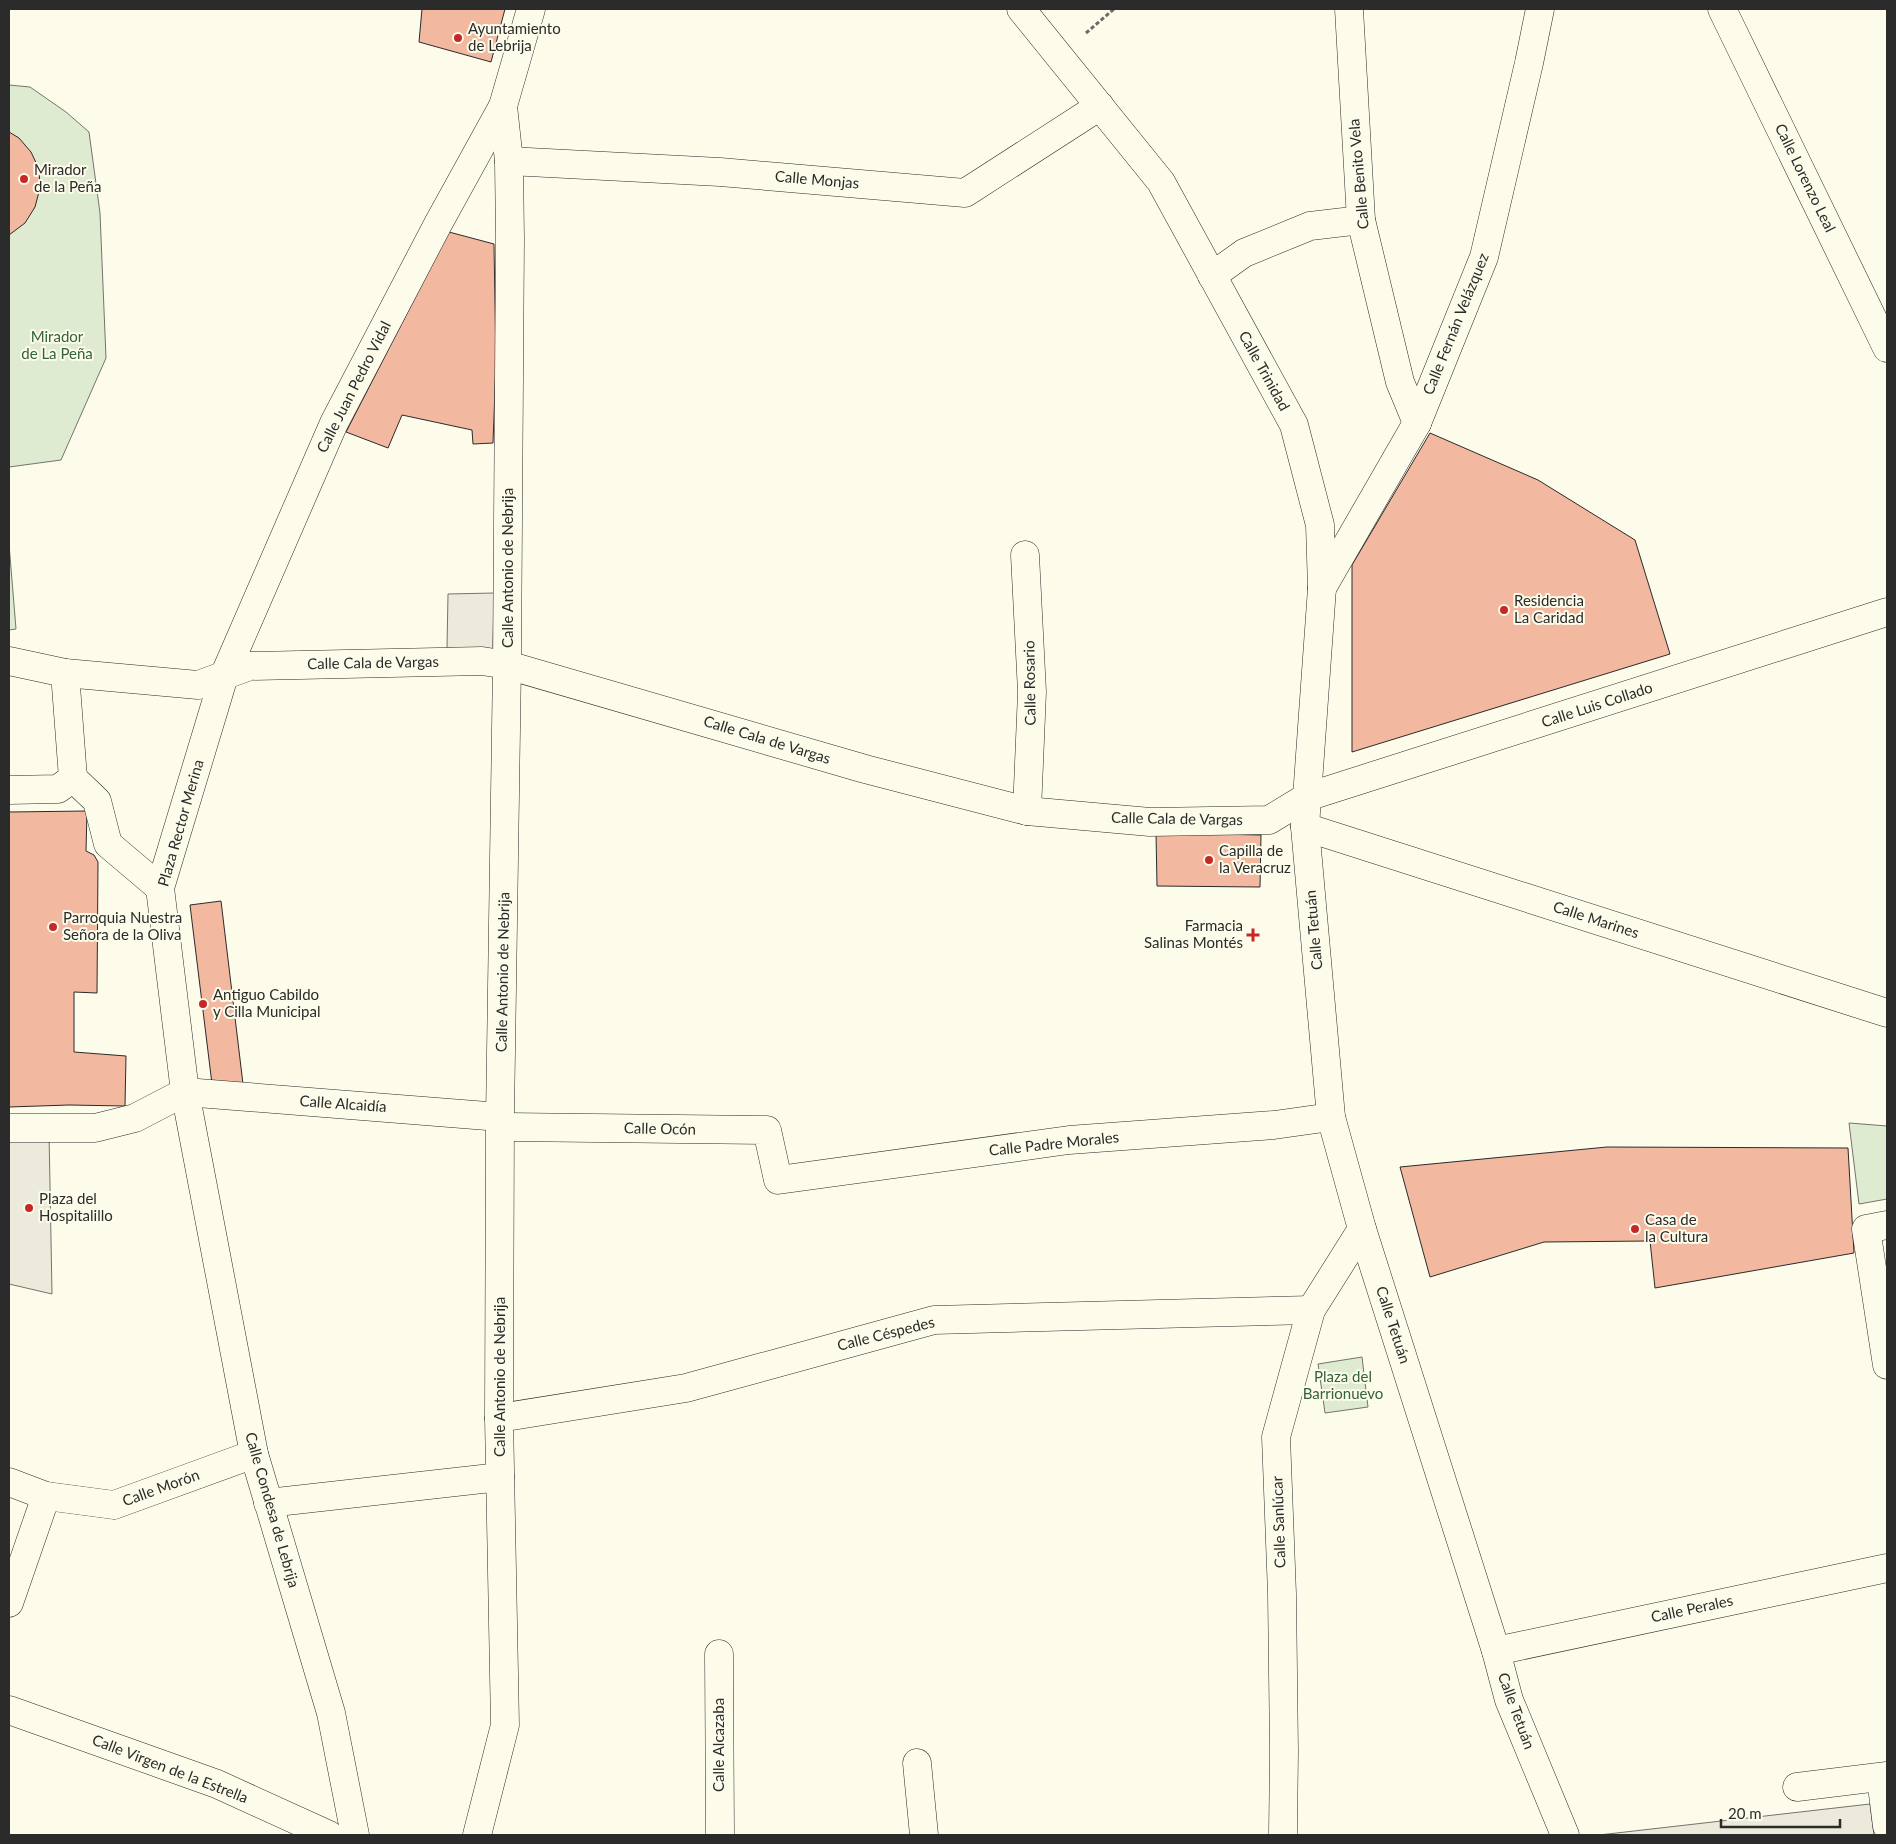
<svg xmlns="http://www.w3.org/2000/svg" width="1896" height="1844" viewBox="0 0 1896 1844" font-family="Lato,sans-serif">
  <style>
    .green { fill: #deebd1; stroke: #74746e }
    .parking { fill: #eceadb; stroke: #74746e }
    .building { fill: #f2b8a0; stroke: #2b2b2b }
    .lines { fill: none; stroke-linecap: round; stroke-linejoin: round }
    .street-casing { stroke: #2b2b2b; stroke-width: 29 }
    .secondary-casing { stroke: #2b2b2b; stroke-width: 29 }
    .path { stroke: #6a6964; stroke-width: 3; stroke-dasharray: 4 2.5; stroke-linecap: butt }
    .street { stroke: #fdfbea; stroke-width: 28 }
    .secondary { stroke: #fdfbea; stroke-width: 28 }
    .poi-dot { fill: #c62828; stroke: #fdfbea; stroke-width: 2 }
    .labels { text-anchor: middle; stroke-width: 4; stroke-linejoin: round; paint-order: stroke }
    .poi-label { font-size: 15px; fill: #2b2b2b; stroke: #fdfbea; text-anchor: start }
    .street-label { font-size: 15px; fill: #2b2b2b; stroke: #fdfbea }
    .park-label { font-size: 15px; fill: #34623c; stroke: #fdfbea }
  </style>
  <rect width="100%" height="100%" fill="#fdfbea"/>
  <!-- green -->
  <g class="green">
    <polygon points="9,85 30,87 66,112 89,132 100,213 106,358 61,460 9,467"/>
    <polygon points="9,544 16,629 9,630"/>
    <polygon points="1849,1123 1887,1126 1887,1199 1859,1204"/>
    <polygon points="1362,1357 1368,1407 1325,1413 1318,1364"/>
  </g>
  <!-- parking -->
  <g class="parking">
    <polygon points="494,593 493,649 447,648 448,594"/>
    <polygon points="9,1132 49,1132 52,1294 9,1284"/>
    <polygon points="1870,1804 1874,1835 1599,1835"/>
  </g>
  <!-- building -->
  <g class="building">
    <polygon points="422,9 505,9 491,62 419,42"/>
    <polygon points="9,132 19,138 31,152 39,169 40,188 35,207 25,223 9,235"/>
    <polygon points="449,232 494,244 496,363 493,443 473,444 472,430 402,415 388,448 346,432"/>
    <polygon points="1430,433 1538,480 1635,540 1670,654 1352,752 1352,565"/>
    <polygon points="87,811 86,851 94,855 98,862 97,993 74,992 74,1052 126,1056 125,1106 69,1105 9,1107 9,812"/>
    <polygon points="1156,833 1261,835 1260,887 1157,886"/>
    <polygon points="221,901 243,1084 212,1084 190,905"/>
    <polygon points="1607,1147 1848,1148 1854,1253 1655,1288 1650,1241 1544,1242 1430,1277 1400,1167"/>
  </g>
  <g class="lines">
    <defs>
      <g id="street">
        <polyline points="1021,9 1161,182 1294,425 1320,525 1322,588 1307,797"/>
        <polyline points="1722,9 1887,348"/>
        <polyline points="503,106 509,161 510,239 507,665"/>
        <polyline points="509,161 720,172 965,193 1100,106"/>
        <polyline points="1212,276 1244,253 1310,226 1361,220"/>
        <polyline points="1025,555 1032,692 1027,811"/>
        <polyline points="1322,588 1417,423"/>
        <polyline points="224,676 334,423 438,224 503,106 531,9"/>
        <polyline points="73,778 97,801 108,844 160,888"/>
        <polyline points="9,790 58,789 73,778 65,673"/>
        <polyline points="1305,827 1887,1013"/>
        <polyline points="501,1127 767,1130 778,1180 1069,1140 1274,1125 1331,1117"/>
        <polyline points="9,1128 95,1128 135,1118 185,1092 500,1117"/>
        <polyline points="1887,1225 1866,1229 1887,1365"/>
        <polyline points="499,1418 686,1388 934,1320 1311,1310"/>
        <polyline points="9,1482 46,1496 114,1505 254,1454"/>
        <polyline points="268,1503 500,1477"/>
        <polyline points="9,1603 46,1496"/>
        <polyline points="1496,1651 1887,1568"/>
        <polyline points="719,1654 720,1835"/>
        <polyline points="9,1710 217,1784 329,1835"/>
        <polyline points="917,1763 924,1835"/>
        <polyline points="1881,1778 1887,1826"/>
        <polyline points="1797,1787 1887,1776"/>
      </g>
      <g id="secondary">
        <polyline points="1349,9 1361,220 1400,382 1417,423"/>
        <polyline points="1417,423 1484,257 1529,63 1540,9"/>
        <polyline points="9,661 65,673 198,685 250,666 482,661 507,665 865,769 1027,811 1150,822 1269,820 1307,797 1887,612"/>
        <polyline points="224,676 160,888 185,1092 254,1454 331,1713 355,1835"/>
        <polyline points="1307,797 1305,827 1331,1117 1362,1229 1496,1651 1509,1700 1565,1835"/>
        <polyline points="477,1835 505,1725 499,1418 500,1117 507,665"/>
        <polyline points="1283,1835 1284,1751 1282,1594 1276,1437 1311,1310 1362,1229"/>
      </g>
    </defs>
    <!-- street casing -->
    <use href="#street" class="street-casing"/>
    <!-- secondary casing -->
    <use href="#secondary" class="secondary-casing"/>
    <!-- path -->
    <polyline class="path" points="1086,33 1114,9"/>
    <!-- street -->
    <use href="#street" class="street"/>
    <!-- secondary -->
    <use href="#secondary" class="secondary"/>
  </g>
  <!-- markers -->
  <g class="poi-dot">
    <circle cx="458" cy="38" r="5"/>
    <circle cx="24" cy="179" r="5"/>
    <circle cx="1504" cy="610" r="5"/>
    <circle cx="1209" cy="860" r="5"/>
    <circle cx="53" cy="927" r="5"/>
    <path d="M1250.5 927.5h5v5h5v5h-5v5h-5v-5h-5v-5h5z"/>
    <circle cx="203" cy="1004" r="5"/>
    <circle cx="29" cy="1208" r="5"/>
    <circle cx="1635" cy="1229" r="5"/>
  </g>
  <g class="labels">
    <!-- poi labels -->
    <g class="poi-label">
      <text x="468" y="34">Ayuntamiento<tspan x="468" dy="17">de Lebrija</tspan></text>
      <text x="34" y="175">Mirador<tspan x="34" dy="17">de la Peña</tspan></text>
      <text x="1514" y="606">Residencia<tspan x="1514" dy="17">La Caridad</tspan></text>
      <text x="1219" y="856">Capilla de<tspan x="1219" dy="17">la Veracruz</tspan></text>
      <text x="63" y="923">Parroquia Nuestra<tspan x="63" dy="17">Señora de la Oliva</tspan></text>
      <text x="1243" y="931" text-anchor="end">Farmacia<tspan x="1243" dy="17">Salinas Montés</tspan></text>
      <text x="213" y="1000">Antiguo Cabildo<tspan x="213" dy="17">y Cilla Municipal</tspan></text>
      <text x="39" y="1204">Plaza del<tspan x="39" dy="17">Hospitalillo</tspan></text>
      <text x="1645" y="1225">Casa de<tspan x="1645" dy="17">la Cultura</tspan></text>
    </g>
    <!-- street labels -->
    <g class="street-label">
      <text transform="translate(1359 174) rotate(-95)" y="5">Calle Benito Vela</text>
      <text transform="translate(1805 178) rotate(64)" y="5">Calle Lorenzo Leal</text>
      <text transform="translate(817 180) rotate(5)" y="5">Calle Monjas</text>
      <text transform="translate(1456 324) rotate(-68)" y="5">Calle Fernán Velázquez</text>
      <text transform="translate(1264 371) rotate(61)" y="5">Calle Trinidad</text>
      <text transform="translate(354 387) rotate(-63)" y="5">Calle Juan Pedro Vidal</text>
      <text transform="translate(508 568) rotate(-90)" y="5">Calle Antonio de Nebrija</text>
      <text transform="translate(373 663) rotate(-1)" y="5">Calle Cala de Vargas</text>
      <text transform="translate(1030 683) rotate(-91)" y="5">Calle Rosario</text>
      <text transform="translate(1597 705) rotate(-18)" y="5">Calle Luis Collado</text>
      <text transform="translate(767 740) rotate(17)" y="5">Calle Cala de Vargas</text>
      <text transform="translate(1177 819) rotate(1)" y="5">Calle Cala de Vargas</text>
      <text transform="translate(181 823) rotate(-74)" y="5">Plaza Rector Merina</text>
      <text transform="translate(1596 920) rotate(18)" y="5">Calle Marines</text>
      <text transform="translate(1314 930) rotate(-95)" y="5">Calle Tetuán</text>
      <text transform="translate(503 972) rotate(-89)" y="5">Calle Antonio de Nebrija</text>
      <text transform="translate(343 1104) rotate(4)" y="5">Calle Alcaidía</text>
      <text transform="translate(660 1129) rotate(1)" y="5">Calle Ocón</text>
      <text transform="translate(1054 1144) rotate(-6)" y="5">Calle Padre Morales</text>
      <text transform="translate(1393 1325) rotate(72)" y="5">Calle Tetuán</text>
      <text transform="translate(886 1334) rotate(-14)" y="5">Calle Céspedes</text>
      <text transform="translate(500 1377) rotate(-90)" y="5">Calle Antonio de Nebrija</text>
      <text transform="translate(161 1488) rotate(-20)" y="5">Calle Morón</text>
      <text transform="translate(272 1510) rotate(74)" y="5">Calle Condesa de Lebrija</text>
      <text transform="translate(1279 1522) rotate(-92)" y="5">Calle Sanlúcar</text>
      <text transform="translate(1692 1609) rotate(-12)" y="5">Calle Perales</text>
      <text transform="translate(1516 1711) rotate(70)" y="5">Calle Tetuán</text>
      <text transform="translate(719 1745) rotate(-90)" y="5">Calle Alcazaba</text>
      <text transform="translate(170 1769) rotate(21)" y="5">Calle Virgen de la Estrella</text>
    </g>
    <!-- park labels -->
    <g class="park-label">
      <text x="57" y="342">Mirador<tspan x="57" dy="17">de La Peña</tspan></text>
      <text x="1343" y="1382">Plaza del<tspan x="1343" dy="17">Barrionuevo</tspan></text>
    </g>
  </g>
  <!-- border -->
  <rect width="1896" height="1844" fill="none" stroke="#2b2b2b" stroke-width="20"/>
  <!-- scale -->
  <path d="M1721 1819v8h119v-8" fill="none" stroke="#2b2b2b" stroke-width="2.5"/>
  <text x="1728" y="1819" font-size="15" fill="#2b2b2b" stroke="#fdfbea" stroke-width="4" paint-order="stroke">20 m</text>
</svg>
